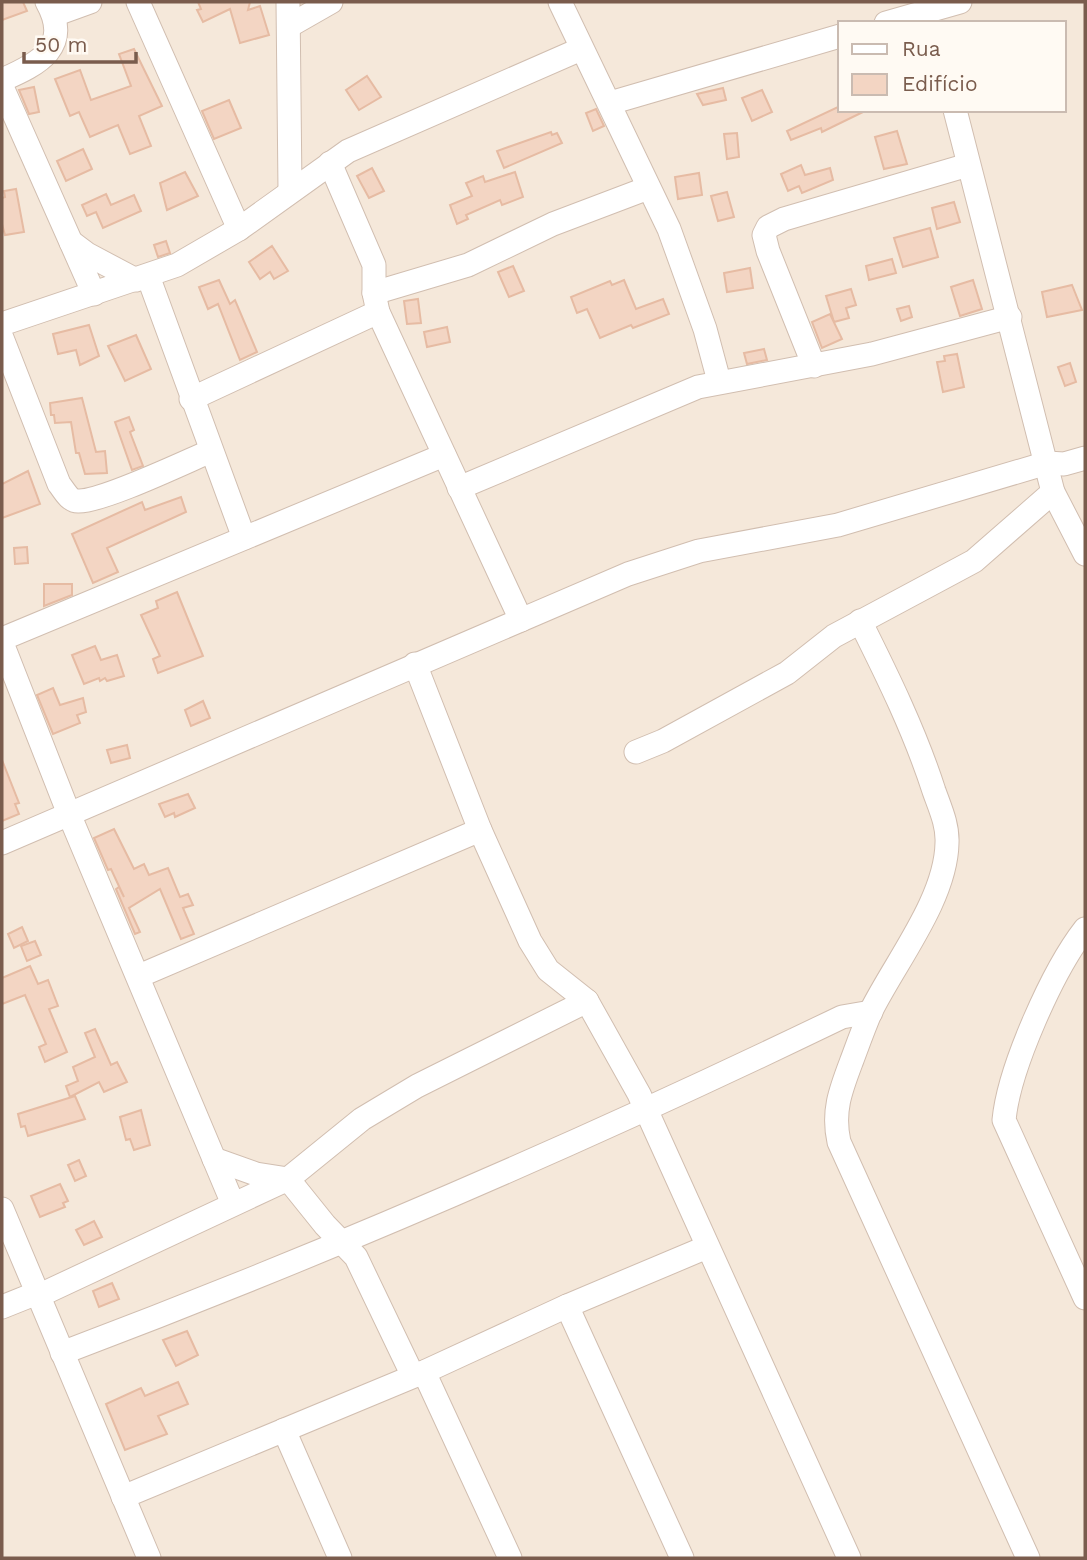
<svg xmlns="http://www.w3.org/2000/svg" width="1087" height="1560" viewBox="0 0 1087 1560" font-family="'Work Sans',sans-serif">
  <style>
    .residential { fill: #f5e8da; fill-rule: evenodd }
    .building { fill: #f3d5c3; stroke: #e6bba3; stroke-width: 2 }
    .lines { fill: none; stroke-linecap: round; stroke-linejoin: round }
    .minor-casing { stroke: #d1beb0; stroke-width: 25 }
    .minor { stroke: #fff; stroke-width: 23 }
  </style>
  <rect width="100%" height="100%" fill="#fdf6ec"/>
  <!-- residential -->
  <path class="residential" d="M2 2H1085V1558H2ZM840 23H1064V110H840Z"/>
  <!-- building -->
  <g class="building">
    <polygon points="2,2 23,2 27,11 2,20"/>
    <polygon points="198,2 250,2 248,10 260,6 269,35 240,43 230,9 203,22 197,10 201,9"/>
    <polygon points="134,49 162,106 139,116 151,146 130,154 118,125 90,137 79,112 70,116 55,79 80,70 91,100 131,86 119,54"/>
    <polygon points="367,76 381,97 359,110 346,90"/>
    <polygon points="34,87 39,112 29,114 19,90"/>
    <polygon points="723,88 726,100 703,105 697,94"/>
    <polygon points="762,90 772,112 752,121 742,98"/>
    <polygon points="229,100 241,128 214,139 202,111"/>
    <polygon points="840,106 840,110 867,110 822,132 821,128 791,140 787,131"/>
    <polygon points="596,109 604,126 593,131 586,113"/>
    <polygon points="897,131 907,164 884,169 875,137"/>
    <polygon points="551,132 552,135 557,133 562,143 504,168 497,151"/>
    <polygon points="737,133 739,157 727,159 724,134"/>
    <polygon points="83,149 92,169 66,181 57,161"/>
    <polygon points="801,165 805,175 830,168 833,180 802,193 799,186 788,191 781,174"/>
    <polygon points="372,168 384,191 369,198 357,176"/>
    <polygon points="185,172 198,196 167,210 160,183"/>
    <polygon points="515,172 523,197 502,205 500,200 466,215 468,219 457,224 450,205 472,196 466,183 483,176 485,182"/>
    <polygon points="699,173 702,195 678,199 675,177"/>
    <polygon points="16,189 24,232 5,235 2,224 2,198 5,197 4,191"/>
    <polygon points="727,192 734,217 718,221 711,196"/>
    <polygon points="106,194 111,205 134,195 141,211 103,228 96,212 87,216 82,205"/>
    <polygon points="954,202 960,222 937,229 932,208"/>
    <polygon points="930,228 938,257 903,267 894,238"/>
    <polygon points="166,241 170,253 158,257 154,245"/>
    <polygon points="272,246 288,271 274,279 270,272 260,279 249,262"/>
    <polygon points="892,259 896,273 869,280 866,266"/>
    <polygon points="513,266 524,291 509,297 498,272"/>
    <polygon points="750,268 753,288 727,292 724,273"/>
    <polygon points="219,280 230,304 235,300 257,352 240,360 218,304 208,309 199,287"/>
    <polygon points="624,280 636,309 663,299 669,314 633,328 631,325 600,338 587,309 577,313 571,297 610,281 612,285"/>
    <polygon points="973,280 982,309 960,316 951,287"/>
    <polygon points="1072,285 1082,310 1047,317 1042,292"/>
    <polygon points="851,289 856,305 846,308 849,318 834,322 826,296"/>
    <polygon points="418,299 421,323 407,324 404,301"/>
    <polygon points="909,306 912,317 901,321 897,309"/>
    <polygon points="830,314 842,339 822,348 812,322"/>
    <polygon points="89,325 99,356 80,365 76,350 58,354 53,334"/>
    <polygon points="447,327 450,342 427,347 424,332"/>
    <polygon points="136,335 151,369 125,381 108,346"/>
    <polygon points="764,349 767,360 747,364 744,353"/>
    <polygon points="957,354 964,387 943,392 937,362 945,361 944,356"/>
    <polygon points="1070,363 1076,382 1065,386 1058,367"/>
    <polygon points="82,398 96,452 105,451 107,473 85,474 79,453 76,453 71,422 55,423 54,415 51,415 50,403"/>
    <polygon points="129,417 134,430 130,432 143,466 132,470 115,422"/>
    <polygon points="28,471 40,504 2,518 2,484"/>
    <polygon points="181,497 186,512 107,548 118,572 93,583 72,534 142,502 145,510"/>
    <polygon points="27,547 28,563 15,564 14,548"/>
    <polygon points="44,584 72,584 72,595 44,606"/>
    <polygon points="177,592 203,656 158,673 153,659 160,656 141,615 158,608 156,601"/>
    <polygon points="95,646 101,660 117,655 124,676 107,681 105,678 100,681 99,678 84,684 72,655"/>
    <polygon points="53,688 60,705 83,698 86,712 77,715 80,723 53,734 37,695"/>
    <polygon points="203,701 210,718 191,726 185,710"/>
    <polygon points="127,745 130,758 111,763 107,750"/>
    <polygon points="2,760 19,803 15,804 19,814 2,821"/>
    <polygon points="188,794 195,808 175,817 174,813 165,817 159,804"/>
    <polygon points="114,829 134,869 144,864 149,875 168,868 180,897 188,894 193,905 183,908 194,934 181,939 160,889 129,908 140,932 135,934 116,889 119,887 124,897 111,869 108,870 94,838"/>
    <polygon points="22,927 28,941 14,948 8,934"/>
    <polygon points="35,941 41,955 27,961 21,946"/>
    <polygon points="30,966 38,984 48,980 58,1006 49,1009 67,1052 45,1062 39,1047 46,1044 25,995 2,1004 2,978"/>
    <polygon points="95,1029 111,1065 117,1062 127,1082 104,1092 99,1082 70,1097 66,1086 78,1081 73,1067 95,1057 85,1033"/>
    <polygon points="75,1096 85,1119 28,1136 25,1126 21,1127 18,1114"/>
    <polygon points="141,1110 150,1145 134,1150 130,1139 126,1140 120,1117"/>
    <polygon points="79,1160 86,1176 75,1181 68,1165"/>
    <polygon points="60,1184 68,1201 63,1203 65,1207 40,1217 31,1196"/>
    <polygon points="94,1221 102,1237 84,1245 76,1230"/>
    <polygon points="112,1283 119,1299 99,1307 93,1291"/>
    <polygon points="187,1331 198,1355 176,1366 163,1340"/>
    <polygon points="178,1382 188,1404 158,1416 167,1434 125,1450 106,1404 141,1388 145,1396"/>
  </g>
  <g class="lines">
    <defs>
      <g id="minor">
        <polyline points="138,2 239,229"/>
        <polyline points="288,2 290,190"/>
        <polyline points="560,2 669,229 705,329 719,381"/>
        <polyline points="54,15 90,2"/>
        <polyline points="886,23 960,2"/>
        <polyline points="289,26 331,2"/>
        <path d="M2 80C39 64 72 47 47 2"/>
        <polyline points="2,87 94,294"/>
        <polyline points="610,103 840,36"/>
        <polyline points="955,110 1053,492 1085,554"/>
        <polyline points="330,163 374,265 374,293 378,312 521,620"/>
        <polyline points="71,242 87,254 136,280"/>
        <polyline points="148,276 244,538"/>
        <polyline points="374,293 468,265 553,224 648,188"/>
        <polyline points="2,324 177,265 239,229 348,151 581,49"/>
        <path d="M2 338 59 484C64 490 69 501 78 501 102 502 185 462 211 451"/>
        <polyline points="814,366 768,251 764,235 768,227 784,219 968,165"/>
        <polyline points="191,399 378,312"/>
        <polyline points="459,488 698,387 872,354 1010,317"/>
        <path d="M860 621C888 677 915 732 934 791 940 808 948 825 947 843 946 899 896 961 871 1011 864 1027 858 1044 852 1060 841 1089 832 1111 839 1142L1028 1558"/>
        <polyline points="2,639 444,455"/>
        <polyline points="2,643 69,814 233,1204"/>
        <polyline points="415,664 480,830 530,941 548,970 587,1001 639,1094 849,1558"/>
        <polyline points="636,752 663,741 787,673 834,636 974,561 1053,492"/>
        <polyline points="2,843 628,574 699,551 838,525 1047,463 1064,464 1085,458"/>
        <path d="M1085 929C1053 970 1009 1068 1004 1120L1085 1298"/>
        <polyline points="139,976 480,830"/>
        <polyline points="214,1159 256,1174 288,1179 362,1119 417,1086 587,1001"/>
        <polyline points="2,1209 149,1558"/>
        <polyline points="38,1296 288,1179 325,1225 356,1257 413,1376"/>
        <polyline points="567,1306 682,1558"/>
        <polyline points="2,1307 37,1293"/>
        <path d="M62 1353C327 1253 587 1140 842 1017L871 1012"/>
        <polyline points="424,1372 510,1558"/>
        <polyline points="284,1430 340,1558"/>
        <polyline points="123,1497 424,1372 567,1306 707,1247"/>
      </g>
    </defs>
    <!-- minor casing -->
    <use href="#minor" class="minor-casing"/>
    <!-- minor -->
    <use href="#minor" class="minor"/>
  </g>
  <!-- border -->
  <rect width="1087" height="1560" fill="none" stroke="#7a5c4d" stroke-width="7"/>
  <!-- legend -->
  <rect x="838" y="21" width="228" height="91" fill="#fffaf3" stroke="#cabbb1" stroke-width="2"/>
  <rect x="852" y="44" width="35" height="10" fill="#ffffff" stroke="#cabbb1" stroke-width="2"/>
  <text x="902" y="56" font-size="21" fill="#7a5c4d">Rua</text>
  <rect x="852" y="74" width="35" height="21" fill="#f3d5c3" stroke="#cabbb1" stroke-width="2"/>
  <text x="902" y="91" font-size="21" fill="#7a5c4d">Edifício</text>
  <!-- scale -->
  <path d="M24 52v10h112v-10" fill="none" stroke="#7a5c4d" stroke-width="3.5"/>
  <text x="35" y="52" font-size="21" fill="#7a5c4d" stroke="#fffaf3" stroke-width="5" paint-order="stroke">50 m</text>
</svg>
